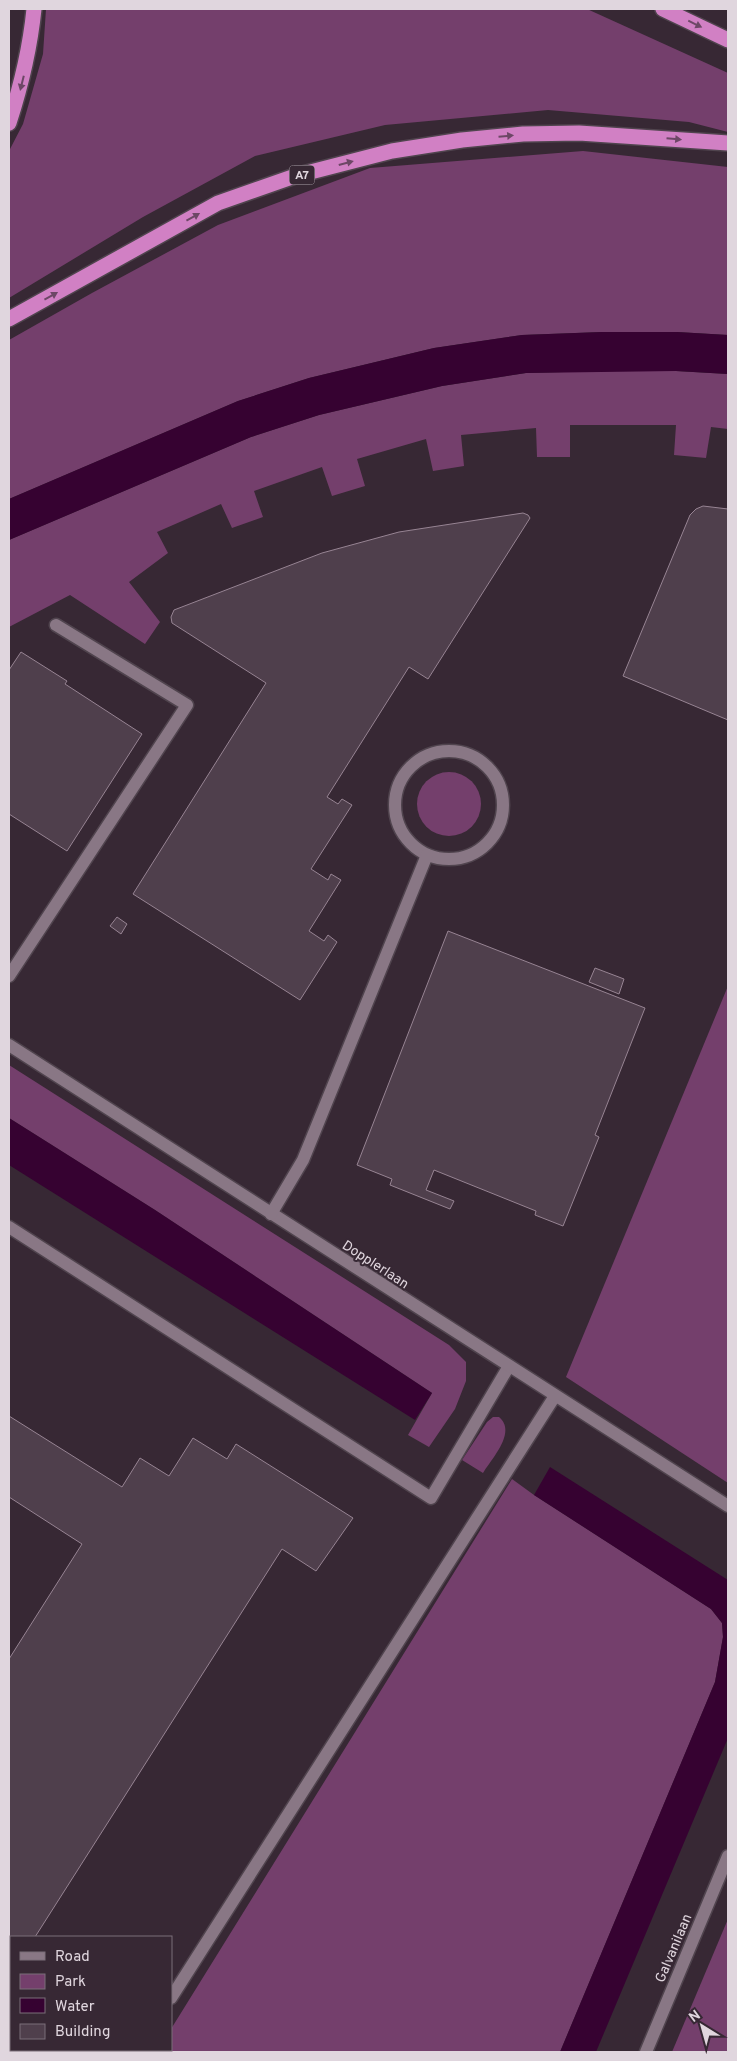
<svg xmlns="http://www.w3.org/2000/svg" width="737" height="2061" viewBox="0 0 737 2061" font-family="Overpass,sans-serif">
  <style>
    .green { fill: #743f6c }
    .water { fill: #360231 }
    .building { fill: #4f3f4c; stroke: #978493 }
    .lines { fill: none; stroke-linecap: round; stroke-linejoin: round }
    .lane-casing { stroke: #50444e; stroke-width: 15 }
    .street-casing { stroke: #50444e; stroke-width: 15 }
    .highway-casing { stroke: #50444e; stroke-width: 18 }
    .lane { stroke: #897785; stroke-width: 12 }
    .street { stroke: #897785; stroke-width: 12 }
    .highway { stroke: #d180c4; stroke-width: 15 }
    .oneway { fill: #6d4766 }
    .labels { text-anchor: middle; stroke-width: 4; stroke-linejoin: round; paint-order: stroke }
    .shield { fill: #372834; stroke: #ada2ab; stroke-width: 1 }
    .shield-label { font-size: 12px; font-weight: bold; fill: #e0d6de }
    .street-label { font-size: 14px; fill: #e0d6de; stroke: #372834 }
  </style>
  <rect width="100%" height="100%" fill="#372834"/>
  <!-- green -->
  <g class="green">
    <polygon points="46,9 587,9 728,73 728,132 689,122 548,110 385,125 255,156 143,217 9,298 9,151 23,124 43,54"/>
    <polygon points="583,151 728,167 728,335 677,332 602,332 522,335 434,348 309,378 238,401 9,499 9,340 92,293 218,225 370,168"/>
    <polygon points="603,371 676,371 728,374 728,429 711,427 706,458 674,455 676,425 570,425 570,457 537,457 536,428 461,435 464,466 433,471 426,439 357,459 365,486 332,496 322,467 254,491 263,517 232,528 221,504 157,532 168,553 129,582 160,622 145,644 70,595 9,627 9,540 251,437 319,415 442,386 526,373"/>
    <circle cx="449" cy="804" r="32"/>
    <polygon points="728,986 728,1483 566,1377"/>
    <polygon points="9,1065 449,1345 466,1362 466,1381 455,1409 429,1447 408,1435 432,1393 155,1210 9,1118"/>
    <path d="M493 1417H499C517 1432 492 1458 483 1473L462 1460 487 1422Z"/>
    <polygon points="512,1479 534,1495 711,1609 722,1623 723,1637 715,1682 560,2052 157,2052 158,2050 171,2050 171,2029"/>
    <polygon points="728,1919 728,2052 672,2052"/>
  </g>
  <!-- water -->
  <g class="water">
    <polygon points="602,332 677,332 728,335 728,374 676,371 526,373 442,386 319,415 251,437 9,540 9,499 238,401 309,378 434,348 522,335"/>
    <polygon points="9,1118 155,1210 432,1393 415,1420 9,1165"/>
    <polygon points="550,1467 728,1580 728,1738 596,2052 560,2052 715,1682 723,1637 722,1623 711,1609 534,1495"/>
  </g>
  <!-- building -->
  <g class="building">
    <polygon points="703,506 728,509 728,720 623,676 690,515 696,509"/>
    <polygon points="523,513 528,515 530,518 428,679 409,667 327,797 338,804 342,799 352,805 311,869 328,880 331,874 341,880 309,931 324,941 328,935 337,942 300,1000 133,894 266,683 172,623 171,617 174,610 322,553 399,532"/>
    <polygon points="21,652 67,681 65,684 142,734 67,851 9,814 9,670"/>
    <polygon points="117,917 127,924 121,934 110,926"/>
    <polygon points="448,931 645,1008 595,1135 599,1137 563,1226 535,1215 536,1211 434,1170 426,1190 454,1201 450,1209 390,1185 392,1179 357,1165"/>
    <polygon points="595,968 624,979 619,994 589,982"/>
    <polygon points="9,1416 122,1487 140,1458 169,1476 193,1438 227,1459 236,1444 353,1518 316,1571 282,1549 35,1937 11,1937 11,1974 9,1978 9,1659 82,1544 9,1497"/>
  </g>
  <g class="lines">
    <defs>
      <g id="lane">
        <polyline points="9,976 187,705 56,625"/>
        <polyline points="9,1227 431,1498 509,1366"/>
        <polyline points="171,1998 555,1396"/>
        <polyline points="137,2052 139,2050"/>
      </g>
      <g id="street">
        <circle cx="449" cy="805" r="54"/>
        <polyline points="9,1045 728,1506"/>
        <polyline points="271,1214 303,1160 427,855"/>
        <polyline points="646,2052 728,1856"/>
      </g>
      <g id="highway">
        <polyline points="663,9 728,40"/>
        <path d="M9 123C21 86 30 49 34 9"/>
        <polyline points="9,319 218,203 295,176 392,151 462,140 523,134 579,133 728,143"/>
      </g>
    </defs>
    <!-- lane casing -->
    <use href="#lane" class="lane-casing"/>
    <!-- street casing -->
    <use href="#street" class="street-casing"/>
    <!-- highway casing -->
    <use href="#highway" class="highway-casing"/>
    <!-- lane -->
    <use href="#lane" class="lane"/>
    <!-- street -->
    <use href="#street" class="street"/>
    <!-- highway -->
    <use href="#highway" class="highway"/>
  </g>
  <!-- one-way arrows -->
  <defs><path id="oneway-solid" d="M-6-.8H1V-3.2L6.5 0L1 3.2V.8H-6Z" transform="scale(1.25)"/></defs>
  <g class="oneway">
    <use href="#oneway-solid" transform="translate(695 24) rotate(26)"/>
    <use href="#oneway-solid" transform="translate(22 83) rotate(104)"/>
    <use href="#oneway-solid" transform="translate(506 136) rotate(-5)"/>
    <use href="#oneway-solid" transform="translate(674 139) rotate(5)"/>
    <use href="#oneway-solid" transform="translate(346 163) rotate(-15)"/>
    <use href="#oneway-solid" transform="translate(193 217) rotate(-29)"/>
    <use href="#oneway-solid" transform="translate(51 296) rotate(-29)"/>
  </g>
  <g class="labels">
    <!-- shield labels -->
    <rect class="shield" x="289.5" y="165.5" width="25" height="19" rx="4"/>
    <g class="shield-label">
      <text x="302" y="179">A7</text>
    </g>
    <!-- street labels -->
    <g class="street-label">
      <text transform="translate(376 1264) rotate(33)" y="5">Dopplerlaan</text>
      <text transform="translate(673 1948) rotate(-67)" y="5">Galvanilaan</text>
    </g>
  </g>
  <!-- border -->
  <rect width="737" height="2061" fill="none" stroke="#e0d6de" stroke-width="20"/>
  <!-- legend -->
  <rect x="10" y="1936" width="162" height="115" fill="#372834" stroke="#7b6e78"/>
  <rect x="20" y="1952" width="25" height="8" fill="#897785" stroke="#7b6e78"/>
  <text x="55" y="1961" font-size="15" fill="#e0d6de">Road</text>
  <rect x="20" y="1974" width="25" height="15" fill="#743f6c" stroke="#7b6e78"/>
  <text x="55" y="1986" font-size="15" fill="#e0d6de">Park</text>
  <rect x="20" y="1998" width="25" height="15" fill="#360231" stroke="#7b6e78"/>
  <text x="55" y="2011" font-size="15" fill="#e0d6de">Water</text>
  <rect x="20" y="2024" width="25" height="15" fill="#4f3f4c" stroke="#7b6e78"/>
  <text x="55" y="2036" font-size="15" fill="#e0d6de">Building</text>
  <!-- north arrow -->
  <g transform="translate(702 2026) rotate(323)" stroke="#372834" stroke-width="4" paint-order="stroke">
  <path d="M0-4L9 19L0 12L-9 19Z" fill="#e0d6de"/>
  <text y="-8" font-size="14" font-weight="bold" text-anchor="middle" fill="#e0d6de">N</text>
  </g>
</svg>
